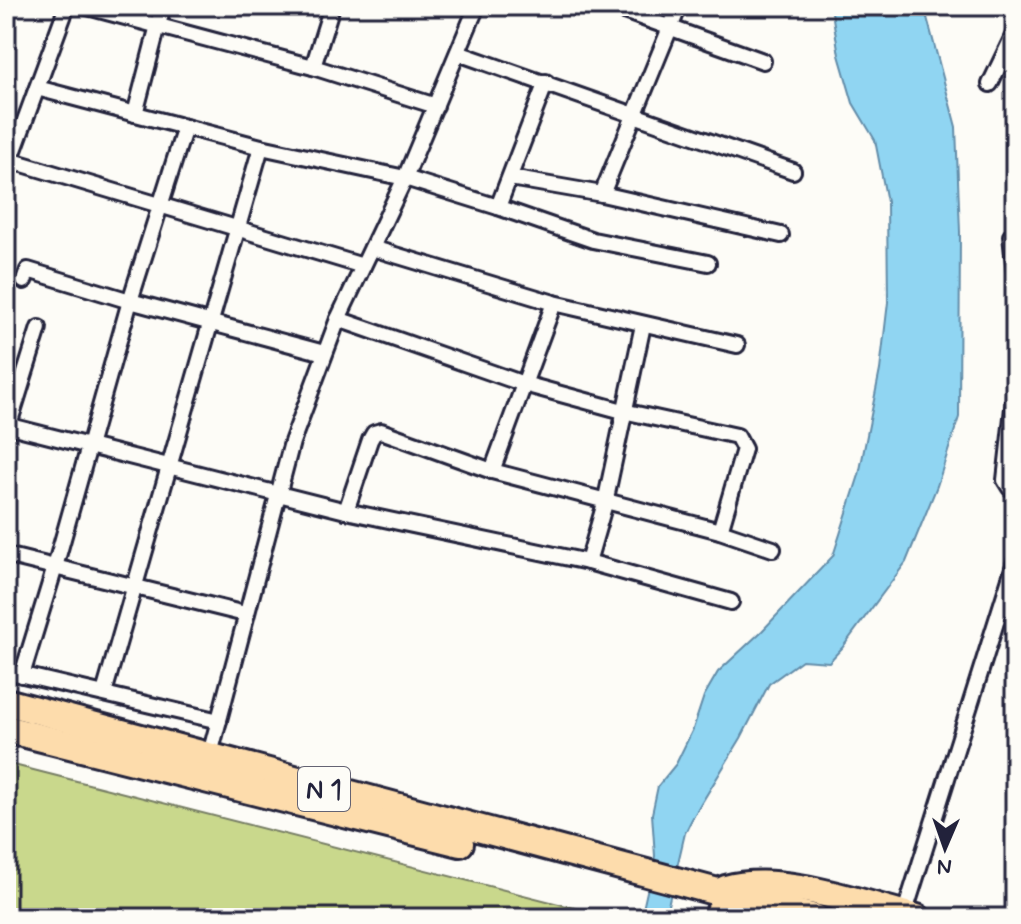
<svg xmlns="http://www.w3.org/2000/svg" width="1021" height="924" viewBox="0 0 1021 924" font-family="Mynerve,sans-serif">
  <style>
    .green { fill: #c9d88c; stroke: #767d64; stroke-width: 2 }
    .water { fill: #90d5f2; stroke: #648da9; stroke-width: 2 }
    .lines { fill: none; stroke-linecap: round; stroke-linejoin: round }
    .street-casing { stroke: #22223b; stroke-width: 20 }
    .highway-casing { stroke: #22223b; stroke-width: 32 }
    .street { stroke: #fdfcf7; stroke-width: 14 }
    .highway { stroke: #fddcac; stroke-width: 26 }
    .labels { text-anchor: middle; stroke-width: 8; stroke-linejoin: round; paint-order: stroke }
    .shield { fill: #fdfcf7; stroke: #646373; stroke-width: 2 }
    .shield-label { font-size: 26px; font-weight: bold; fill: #22223b }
  </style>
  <rect width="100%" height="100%" fill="#fdfcf7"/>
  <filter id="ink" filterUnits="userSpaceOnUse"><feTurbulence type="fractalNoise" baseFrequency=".0125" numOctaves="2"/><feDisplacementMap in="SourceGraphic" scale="16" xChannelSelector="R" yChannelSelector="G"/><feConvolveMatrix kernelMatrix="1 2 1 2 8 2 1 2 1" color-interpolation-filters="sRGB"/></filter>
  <g filter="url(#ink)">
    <!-- green -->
    <polygon class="green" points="6,763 602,915 611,918 6,918"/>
    <!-- water -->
    <polygon class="water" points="831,6 924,6 956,127 960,232 959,417 937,486 906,562 842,648 829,662 802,660 769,684 741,738 692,819 685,833 665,918 641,918 655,856 652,814 658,786 676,764 693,729 704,696 718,672 762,631 833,556 859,475 880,370 888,302 887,202 875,140 853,103 839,55"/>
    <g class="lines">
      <defs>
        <g id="street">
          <polyline points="84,6 313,67 436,106"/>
          <polyline points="610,6 763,61"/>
          <polyline points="458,53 793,171"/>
          <polyline points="313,67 332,6"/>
          <polyline points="990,84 1015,32"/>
          <polyline points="37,88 261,147 405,178 498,207 593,240 708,263"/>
          <polyline points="135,114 163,6"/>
          <polyline points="6,159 363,266"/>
          <polyline points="6,172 67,6"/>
          <polyline points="510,178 602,194 781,235"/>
          <polyline points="602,194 679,6"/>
          <polyline points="498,207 546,82"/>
          <polyline points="1011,236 1015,272"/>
          <polyline points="372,248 554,303 737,345"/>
          <polyline points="24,281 28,270 130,301 324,353"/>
          <polyline points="338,319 524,384 623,411 737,436 744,449 720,531"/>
          <polyline points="1015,390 1005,480 1010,488 1015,491"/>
          <polyline points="6,425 346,511 588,562 731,602"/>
          <polyline points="6,434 39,328"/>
          <polyline points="492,471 554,303"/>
          <polyline points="346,511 370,440 374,433 381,431 492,471 720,531 773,549"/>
          <polyline points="6,555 245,614"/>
          <polyline points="588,562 605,503 643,325"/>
          <polyline points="6,671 219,721"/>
          <polyline points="22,675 55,567 130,301 185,127"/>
          <polyline points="104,693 261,147"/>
          <polyline points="209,758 292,442 338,319 405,178 477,6"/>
          <polyline points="904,915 1015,562"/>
        </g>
        <g id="highway">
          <polyline points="6,702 815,918"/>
          <polyline points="6,729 460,843"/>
          <path d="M726 889C782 873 861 904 917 918"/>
          <polyline points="720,911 730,918"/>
        </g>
      </defs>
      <!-- street casing -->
      <use href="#street" class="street-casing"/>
      <!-- highway casing -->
      <use href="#highway" class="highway-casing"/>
      <!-- street -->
      <use href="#street" class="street"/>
      <!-- highway -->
      <use href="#highway" class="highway"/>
    </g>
  </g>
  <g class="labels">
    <!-- shield labels -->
    <rect class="shield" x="298" y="767" width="52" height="44" rx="6"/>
    <g class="shield-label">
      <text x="324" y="798">N 1</text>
    </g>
  </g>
  <!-- margin -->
  <rect width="1021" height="924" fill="none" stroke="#fdfcf7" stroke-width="32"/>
  <rect x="16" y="16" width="989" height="892" fill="none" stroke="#22223b" stroke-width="3" filter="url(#ink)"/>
  <!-- north arrow -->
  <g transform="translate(945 848) rotate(182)" stroke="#fdfcf7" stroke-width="6" paint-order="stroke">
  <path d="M0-6L14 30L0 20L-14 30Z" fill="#22223b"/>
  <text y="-12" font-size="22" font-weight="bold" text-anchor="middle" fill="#22223b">N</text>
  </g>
</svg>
